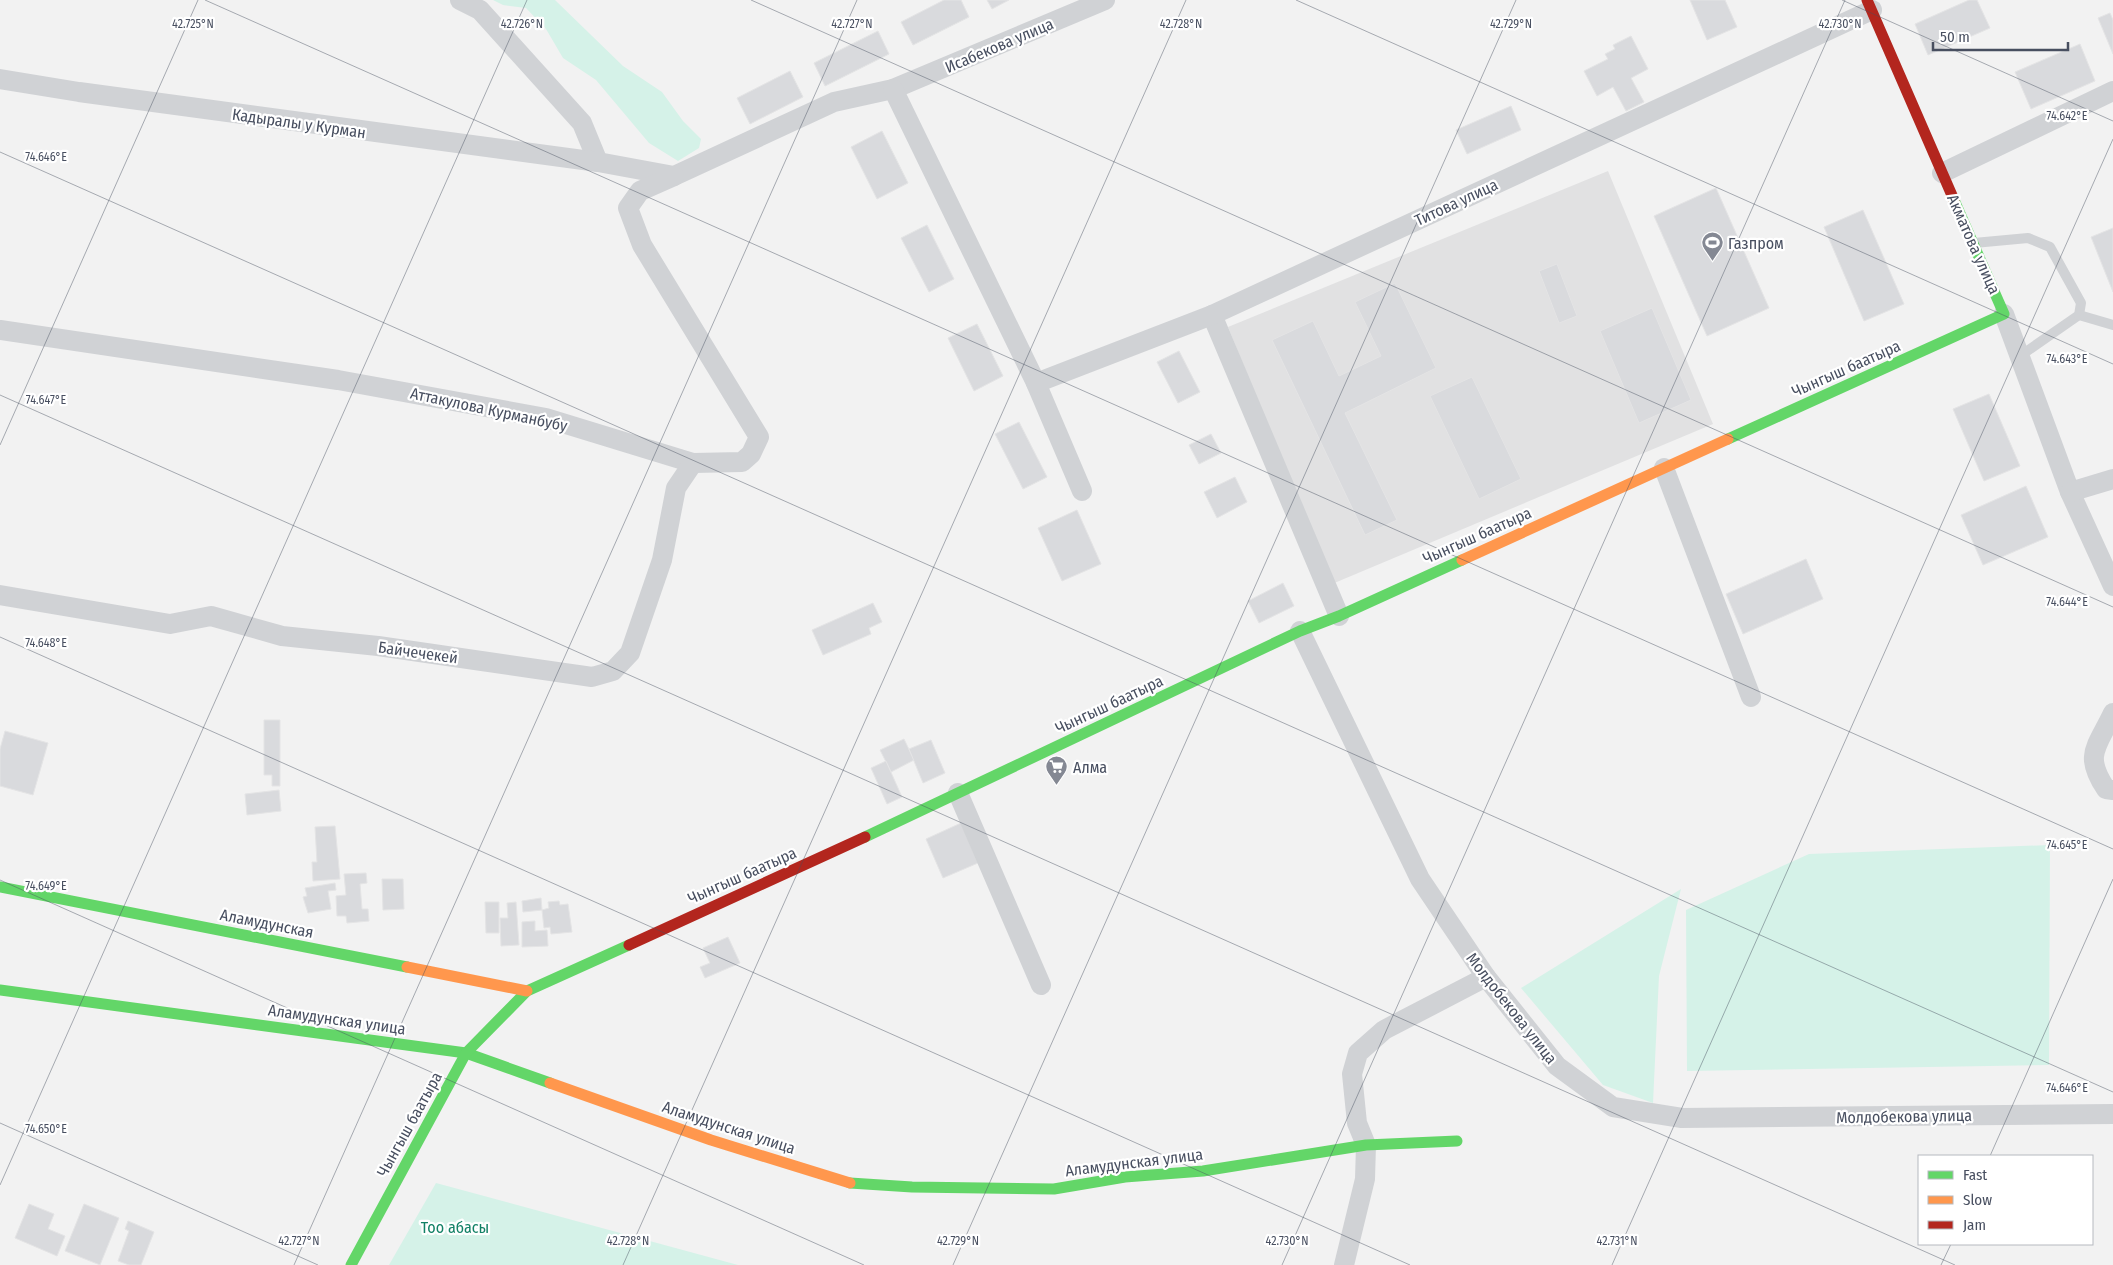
<svg xmlns="http://www.w3.org/2000/svg" width="2113" height="1265" viewBox="0 0 2113 1265" font-family="'Fira Sans Condensed',sans-serif">
  <style>
    .education { fill: #e1e1e2 }
    .green { fill: #d5f2e8 }
    .building { fill: #d9dadd; stroke: #e4e4e5 }
    .lines { fill: none; stroke-linecap: round; stroke-linejoin: round }
    .lane { stroke: #d0d2d5; stroke-width: 10 }
    .street { stroke: #d0d2d5; stroke-width: 20 }
    .fast { stroke: #63d668; stroke-width: 11 }
    .slow { stroke: #ff974d; stroke-width: 11 }
    .jam { stroke: #b3261e; stroke-width: 11 }
    .ticks { fill: none; stroke: #484f60; stroke-width: 1; stroke-opacity: 0.45 }
    .labels { text-anchor: middle; stroke-width: 4.5; stroke-linejoin: round; paint-order: stroke }
    .street-label { font-size: 16px; fill: #484f60; stroke: #fff }
    .poi-label { font-size: 16px; fill: #484f60; stroke: #fff; text-anchor: start }
    .park-label { font-size: 16px; fill: #128165; stroke: #fff }
    .ticks-label { font-size: 12px; text-anchor: middle; fill: #484f60; stroke: #fff; stroke-width: 4.5; stroke-linejoin: round; paint-order: stroke }
  </style>
  <rect width="100%" height="100%" fill="#f2f2f2"/>
  <!-- education -->
  <polygon class="education" points="1608,171 1713,424 1332,584 1228,327"/>
  <!-- green -->
  <g class="green">
    <polygon points="493,0 555,0 623,66 662,92 683,121 701,139 699,148 678,161 649,143 596,80 563,58 546,29 526,8 503,5"/>
    <polygon points="2050,845 2049,1065 1687,1071 1686,910 1809,854"/>
    <polygon points="1681,889 1659,976 1653,1103 1603,1085 1521,988"/>
    <polygon points="436,1183 738,1265 389,1265"/>
  </g>
  <!-- building -->
  <g class="building">
    <polygon points="944,0 961,0 969,17 913,45 901,22"/>
    <polygon points="987,0 1009,0 992,9"/>
    <polygon points="1690,0 1725,0 1737,27 1707,40"/>
    <polygon points="1969,0 1977,0 1990,28 1928,55 1915,24"/>
    <polygon points="2110,13 2113,20 2113,54 2098,18"/>
    <polygon points="878,31 889,54 825,86 814,63"/>
    <polygon points="1631,36 1648,69 1631,78 1644,102 1626,111 1613,87 1597,96 1584,71 1608,59 1605,54 1615,49 1613,45"/>
    <polygon points="2080,44 2095,81 2031,109 2015,72"/>
    <polygon points="790,71 803,97 750,124 737,98"/>
    <polygon points="1511,106 1521,130 1467,154 1456,130"/>
    <polygon points="882,131 908,183 877,199 851,147"/>
    <polygon points="1716,188 1769,308 1707,336 1654,216"/>
    <polygon points="1863,210 1904,304 1864,321 1824,227"/>
    <polygon points="927,225 954,279 929,292 901,238"/>
    <polygon points="2113,228 2113,292 2091,237"/>
    <polygon points="1557,264 1577,316 1559,323 1539,271"/>
    <polygon points="1395,283 1436,368 1345,413 1397,520 1365,535 1272,340 1313,321 1339,376 1381,356 1355,302"/>
    <polygon points="1652,308 1691,400 1639,423 1600,331"/>
    <polygon points="977,324 1003,376 974,391 948,338"/>
    <polygon points="1179,351 1200,392 1178,403 1157,362"/>
    <polygon points="1472,377 1521,479 1479,499 1430,396"/>
    <polygon points="1989,394 2020,466 1984,481 1953,409"/>
    <polygon points="1019,422 1047,477 1023,489 995,434"/>
    <polygon points="1211,434 1221,453 1199,464 1189,445"/>
    <polygon points="1235,477 1247,502 1217,518 1204,492"/>
    <polygon points="2026,486 2048,537 1983,565 1961,515"/>
    <polygon points="1077,510 1101,564 1062,581 1038,528"/>
    <polygon points="1806,559 1823,599 1743,634 1726,594"/>
    <polygon points="1283,583 1294,606 1259,623 1248,601"/>
    <polygon points="873,603 882,622 869,628 871,634 823,655 812,630"/>
    <polygon points="264,720 280,720 280,786 272,786 272,775 264,775"/>
    <polygon points="5,731 48,743 33,795 0,786 0,749"/>
    <polygon points="904,739 914,760 891,772 880,750"/>
    <polygon points="931,740 945,773 923,783 909,749"/>
    <polygon points="886,761 902,797 887,804 871,768"/>
    <polygon points="279,790 281,811 247,815 245,794"/>
    <polygon points="961,823 978,863 943,878 926,839"/>
    <polygon points="335,826 340,879 313,881 312,862 317,862 315,827"/>
    <polygon points="366,873 367,883 360,884 362,909 368,909 369,921 347,923 346,916 337,916 336,896 346,895 344,874"/>
    <polygon points="382,879 403,879 404,909 383,910"/>
    <polygon points="335,883 336,890 328,891 331,909 308,913 303,897 307,896 305,888"/>
    <polygon points="541,898 542,910 523,912 522,901"/>
    <polygon points="559,901 560,905 568,904 572,932 551,934 550,927 544,928 542,910 549,908 548,902"/>
    <polygon points="485,902 499,902 499,933 486,933"/>
    <polygon points="516,902 519,945 501,946 500,918 508,918 507,903"/>
    <polygon points="535,921 535,931 547,930 548,946 522,947 522,922"/>
    <polygon points="728,937 740,963 705,978 700,967 710,963 703,948"/>
    <polygon points="29,1204 54,1214 48,1229 65,1236 57,1256 15,1238"/>
    <polygon points="84,1204 119,1218 100,1265 65,1251"/>
    <polygon points="128,1221 154,1232 141,1265 129,1265 118,1261 129,1231 125,1229"/>
  </g>
  <g class="lines">
    <!-- lane -->
    <g class="lane">
      <polyline points="1974,243 2028,238 2050,247 2081,303 2079,315 2020,356"/>
      <polyline points="2079,315 2113,325"/>
    </g>
    <!-- street -->
    <g class="street">
      <polyline points="460,0 480,10 582,123 598,162 674,176 834,102 893,89 1105,0"/>
      <polyline points="0,79 79,92 598,162"/>
      <polyline points="893,89 1036,383 1082,491"/>
      <polyline points="1942,173 2113,91"/>
      <polyline points="2004,314 2070,492 2113,586"/>
      <polyline points="1212,315 1339,616"/>
      <polyline points="0,330 338,380 546,418 693,463 742,462 751,454 759,437 642,245 628,208 640,191 674,176"/>
      <polyline points="1036,383 1212,315 1872,10"/>
      <polyline points="1664,468 1751,697"/>
      <polyline points="2070,492 2113,479"/>
      <polyline points="0,595 170,624 211,616 282,636 378,646 592,677 613,671 630,653 662,560 676,488 693,463"/>
      <polyline points="1300,631 1420,879 1486,977 1557,1066 1613,1107 1682,1118 2113,1114"/>
      <path d="M2113 713C2097 747 2083 755 2106 789L2113 790"/>
      <polyline points="958,793 1041,985"/>
      <polyline points="1344,1265 1365,1179 1366,1145 1357,1123 1352,1074 1358,1053 1384,1030 1486,977"/>
    </g>
    <!-- fast -->
    <g class="fast">
      <polyline points="1728,439 2004,314 1954,200"/>
      <polyline points="865,837 1300,631 1339,616 1462,560"/>
      <polyline points="0,887 407,967"/>
      <polyline points="0,990 466,1053 550,1083"/>
      <polyline points="850,1183 912,1187 1054,1189 1125,1177 1203,1171 1366,1145 1457,1141"/>
      <polyline points="351,1265 466,1053 527,991 629,945"/>
    </g>
    <!-- slow -->
    <g class="slow">
      <polyline points="1462,560 1728,439"/>
      <polyline points="407,967 527,991"/>
      <polyline points="550,1083 711,1140 850,1183"/>
    </g>
    <!-- jam -->
    <g class="jam">
      <polyline points="1867,0 1954,200"/>
      <polyline points="629,945 865,837"/>
    </g>
  </g>
  <!-- ticks -->
  <path class="ticks" d="M205 0 2113 849M751 0 2113 607M1296 0 2113 364M1842 0 2113 121M0 152 2113 1092M0 395 1955 1265M0 445 198 0M0 637 1410 1265M0 880 864 1265M0 1123 318 1265M1990 1156 2113 879M0 1185 527 0M294 1265 857 0M623 1265 1186 0M953 1265 1516 0M1282 1265 1845 0M1612 1265 2113 139M1941 1265 1951 1244"/>
  <!-- icons -->
  <defs>
    <symbol id="stadium-pin" viewBox="-11 -11 22 30"><path d="M0 17L-7.5 6A9.5 9.5 0 1 1 7.5 6Z" fill="#848893" stroke="#fff"/><path d="M0-5a6.5 5 0 1 0 0 10a6.5 5 0 1 0 0-10ZM-3.5-1.8h7v3.6h-7Z" fill="#fff"/></symbol>
    <symbol id="supermarket-pin" viewBox="-11 -11 22 30"><path d="M0 17L-7.5 6A9.5 9.5 0 1 1 7.5 6Z" fill="#848893" stroke="#fff"/><path d="M-6-5.5h2.5l.6 2H6L4.5 2H-2.5L-4.4-4H-6ZM-1.5 3.2a1.3 1.3 0 1 0 .1 0ZM3 3.2a1.3 1.3 0 1 0 .1 0Z" fill="#fff"/></symbol>
  </defs>
  <g fill-rule="evenodd">
    <use href="#stadium-pin" x="1700" y="230" width="25" height="34"/>
    <use href="#supermarket-pin" x="1044" y="754" width="25" height="34"/>
  </g>
  <g class="labels">
    <!-- street labels -->
    <g class="street-label">
      <text transform="translate(999 45) rotate(-23)" y="6">Исабекова улица</text>
      <text transform="translate(299 123) rotate(8)" y="6">Кадыралы у Курман</text>
      <text transform="translate(1456 202) rotate(-25)" y="6">Титова улица</text>
      <text transform="translate(1974 244) rotate(66)" y="6">Акматова улица</text>
      <text transform="translate(1846 368) rotate(-24)" y="6">Чынгыш баатыра</text>
      <text transform="translate(489 409) rotate(12)" y="6">Аттакулова Курманбубу</text>
      <text transform="translate(1477 535) rotate(-24)" y="6">Чынгыш баатыра</text>
      <text transform="translate(418 652) rotate(8)" y="6">Байчечекей</text>
      <text transform="translate(1109 704) rotate(-25)" y="6">Чынгыш баатыра</text>
      <text transform="translate(742 875) rotate(-24)" y="6">Чынгыш баатыра</text>
      <text transform="translate(267 923) rotate(11)" y="6">Аламудунская</text>
      <text transform="translate(1512 1008) rotate(52)" y="6">Молдобекова улица</text>
      <text transform="translate(337 1019) rotate(8)" y="6">Аламудунская улица</text>
      <text transform="translate(1904 1116) rotate(-1)" y="6">Молдобекова улица</text>
      <text transform="translate(409 1124) rotate(-61)" y="6">Чынгыш баатыра</text>
      <text transform="translate(729 1127) rotate(18)" y="6">Аламудунская улица</text>
      <text transform="translate(1134 1162) rotate(-7)" y="6">Аламудунская улица</text>
    </g>
    <!-- poi labels -->
    <g class="poi-label">
      <text x="1728" y="249">Газпром</text>
      <text x="1073" y="773">Алма</text>
    </g>
    <!-- park labels -->
    <g class="park-label">
      <text x="455" y="1233">Тоо абасы</text>
    </g>
  </g>
  <g class="ticks-label">
    <text x="193" y="28">42.725°N</text>
    <text x="522" y="28">42.726°N</text>
    <text x="852" y="28">42.727°N</text>
    <text x="1181" y="28">42.728°N</text>
    <text x="1511" y="28">42.729°N</text>
    <text x="1840" y="28">42.730°N</text>
    <text x="2067" y="120">74.642°E</text>
    <text x="46" y="161">74.646°E</text>
    <text x="2067" y="363">74.643°E</text>
    <text x="46" y="404">74.647°E</text>
    <text x="2067" y="606">74.644°E</text>
    <text x="46" y="647">74.648°E</text>
    <text x="2067" y="849">74.645°E</text>
    <text x="46" y="890">74.649°E</text>
    <text x="2067" y="1092">74.646°E</text>
    <text x="46" y="1133">74.650°E</text>
    <text x="299" y="1245">42.727°N</text>
    <text x="628" y="1245">42.728°N</text>
    <text x="958" y="1245">42.729°N</text>
    <text x="1287" y="1245">42.730°N</text>
    <text x="1617" y="1245">42.731°N</text>
  </g>
  <!-- legend -->
  <rect x="1918" y="1155" width="175" height="90" fill="#ffffff" stroke="#b6b9bf"/>
  <rect x="1928" y="1171" width="25" height="8" fill="#63d668" stroke="#b6b9bf"/>
  <text x="1963" y="1180" font-size="15" fill="#484f60">Fast</text>
  <rect x="1928" y="1196" width="25" height="8" fill="#ff974d" stroke="#b6b9bf"/>
  <text x="1963" y="1205" font-size="15" fill="#484f60">Slow</text>
  <rect x="1928" y="1221" width="25" height="8" fill="#b3261e" stroke="#b6b9bf"/>
  <text x="1963" y="1230" font-size="15" fill="#484f60">Jam</text>
  <!-- scale -->
  <path d="M1933 42v8h135v-8" fill="none" stroke="#484f60" stroke-width="2.5"/>
  <text x="1940" y="42" font-size="15" fill="#484f60" stroke="#ffffff" stroke-width="4" paint-order="stroke">50 m</text>
</svg>
